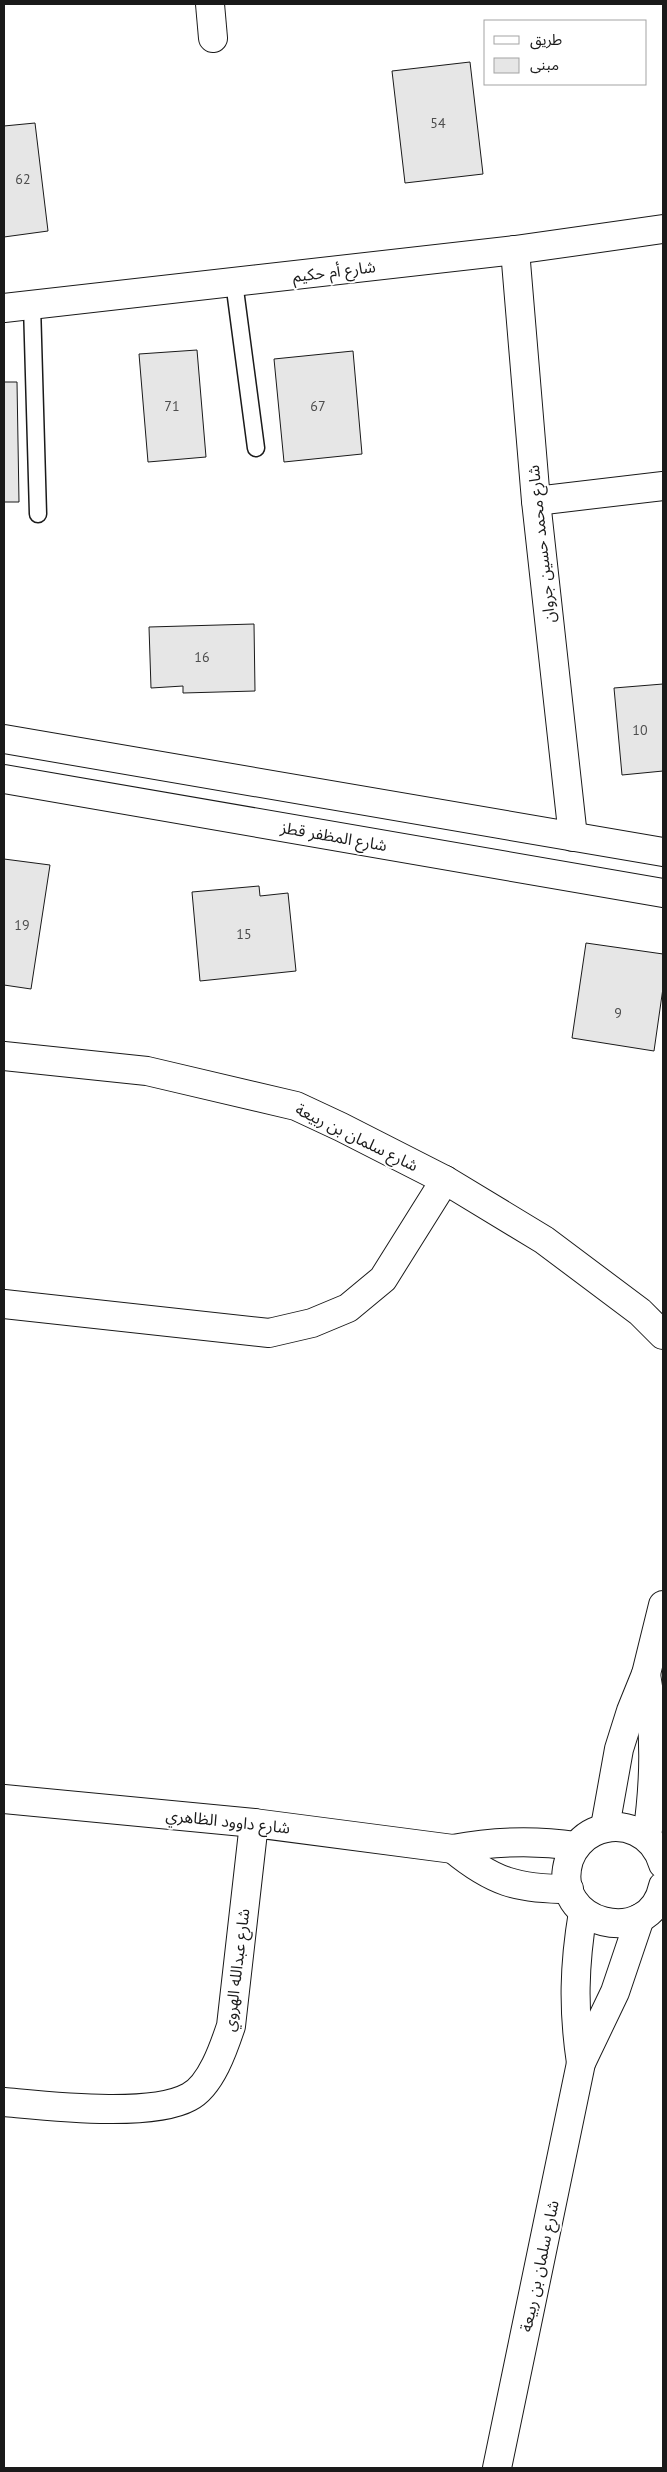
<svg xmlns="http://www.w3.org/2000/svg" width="667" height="2472" viewBox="0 0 667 2472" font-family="'PT Sans','Noto Sans Arabic',sans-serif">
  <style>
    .building { fill: #e6e6e6; stroke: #1a1a1a }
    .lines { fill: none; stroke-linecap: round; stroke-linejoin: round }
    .service-casing { stroke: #1a1a1a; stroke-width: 19 }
    .minor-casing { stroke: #1a1a1a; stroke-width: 30 }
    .tertiary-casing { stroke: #1a1a1a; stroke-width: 30 }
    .service { stroke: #fff; stroke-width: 16 }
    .minor { stroke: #fff; stroke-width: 28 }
    .tertiary { stroke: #fff; stroke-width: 28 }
    .labels { text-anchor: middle; stroke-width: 4; stroke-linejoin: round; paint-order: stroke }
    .number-label { font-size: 14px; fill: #4d4d4d }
    .street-label { font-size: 16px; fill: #1a1a1a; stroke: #fff }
  </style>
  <rect width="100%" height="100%" fill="#fff"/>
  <!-- building -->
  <g class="building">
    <polygon points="470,62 483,174 405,183 392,71"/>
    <polygon points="35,123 48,231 4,237 4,126"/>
    <polygon points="197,350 206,457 148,462 139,354"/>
    <polygon points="353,351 362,454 284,462 274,359"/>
    <polygon points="4,382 17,382 19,502 4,502"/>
    <polygon points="254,624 255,691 183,693 183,686 151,688 149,627"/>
    <polygon points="663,684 663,771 622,775 614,688"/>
    <polygon points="4,859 50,865 31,989 4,985"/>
    <polygon points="259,886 260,896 288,893 296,971 200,981 192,892"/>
    <polygon points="586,943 663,954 663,988 654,1051 572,1038"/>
  </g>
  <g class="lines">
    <defs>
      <g id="service">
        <polyline points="234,282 256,448"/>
        <polyline points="32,305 38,514"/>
      </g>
      <g id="minor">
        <polyline points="210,4 213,38"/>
        <polyline points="515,250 536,501 573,837"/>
        <polyline points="4,308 515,250 663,229"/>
        <polyline points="536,501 663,486"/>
        <polyline points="4,1056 147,1071 296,1106 341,1127 445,1180 544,1240 640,1312 663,1335"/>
        <polyline points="4,1304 269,1333 312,1323 348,1308 383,1279 445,1180"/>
        <path d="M646 1674C656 1732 655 1780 647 1837"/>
        <path d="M4 1799 254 1823 453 1849C495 1841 534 1840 576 1846"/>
        <polyline points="605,1827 619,1749 631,1711 646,1674 663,1605"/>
        <path d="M453 1849C493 1882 517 1889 569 1889"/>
        <path d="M663 1864C654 1833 623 1819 594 1832 583 1837 573 1848 569 1860 549 1925 650 1950 663 1886"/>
        <path d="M581 2063C573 2010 574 1965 583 1912"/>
        <path d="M4 2102C49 2106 151 2118 189 2097 211 2086 224 2047 231 2026L254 1823"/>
        <polyline points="497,2468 581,2063 615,1992 640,1918"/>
      </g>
      <g id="tertiary">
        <polyline points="4,739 663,852"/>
        <polyline points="4,779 663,893"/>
      </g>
    </defs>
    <!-- service casing -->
    <use href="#service" class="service-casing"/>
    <!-- minor casing -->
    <use href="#minor" class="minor-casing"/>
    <!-- tertiary casing -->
    <use href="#tertiary" class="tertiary-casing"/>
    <!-- service -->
    <use href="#service" class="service"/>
    <!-- minor -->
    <use href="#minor" class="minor"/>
    <!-- tertiary -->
    <use href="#tertiary" class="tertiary"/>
  </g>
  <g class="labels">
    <!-- number labels -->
    <g class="number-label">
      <text x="438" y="128">54</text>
      <text x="23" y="184">62</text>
      <text x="172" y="411">71</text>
      <text x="318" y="411">67</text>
      <text x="202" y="662">16</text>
      <text x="640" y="735">10</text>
      <text x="22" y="930">19</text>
      <text x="244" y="939">15</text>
      <text x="618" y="1018">9</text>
    </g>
    <!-- street labels -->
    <g class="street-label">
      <text transform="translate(334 271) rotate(-7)" y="6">شارع أم حكيم</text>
      <text transform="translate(541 544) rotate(-96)" y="6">شارع محمد حسين جروان</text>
      <text transform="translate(334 836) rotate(10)" y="6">شارع المظفر قطز</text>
      <text transform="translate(357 1137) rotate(26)" y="6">شارع سلمان بن ربيعة</text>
      <text transform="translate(228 1821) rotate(6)" y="6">شارع داوود الظاهري</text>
      <text transform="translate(236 1970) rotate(-83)" y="6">شارع عبدالله الهروي</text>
      <text transform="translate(539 2266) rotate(-78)" y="6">شارع سلمان بن ربيعة</text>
    </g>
  </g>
  <!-- border -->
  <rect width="667" height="2472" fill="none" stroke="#1a1a1a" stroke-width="10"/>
  <!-- legend -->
  <rect x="484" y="20" width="162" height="65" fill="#ffffff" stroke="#a3a3a3"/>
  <rect x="494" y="36" width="25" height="8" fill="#ffffff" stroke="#a3a3a3"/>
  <text x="530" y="45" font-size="15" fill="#1a1a1a">طريق</text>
  <rect x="494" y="58" width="25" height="15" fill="#e6e6e6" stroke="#a3a3a3"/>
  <text x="530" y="70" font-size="15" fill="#1a1a1a">مبنى</text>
</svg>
